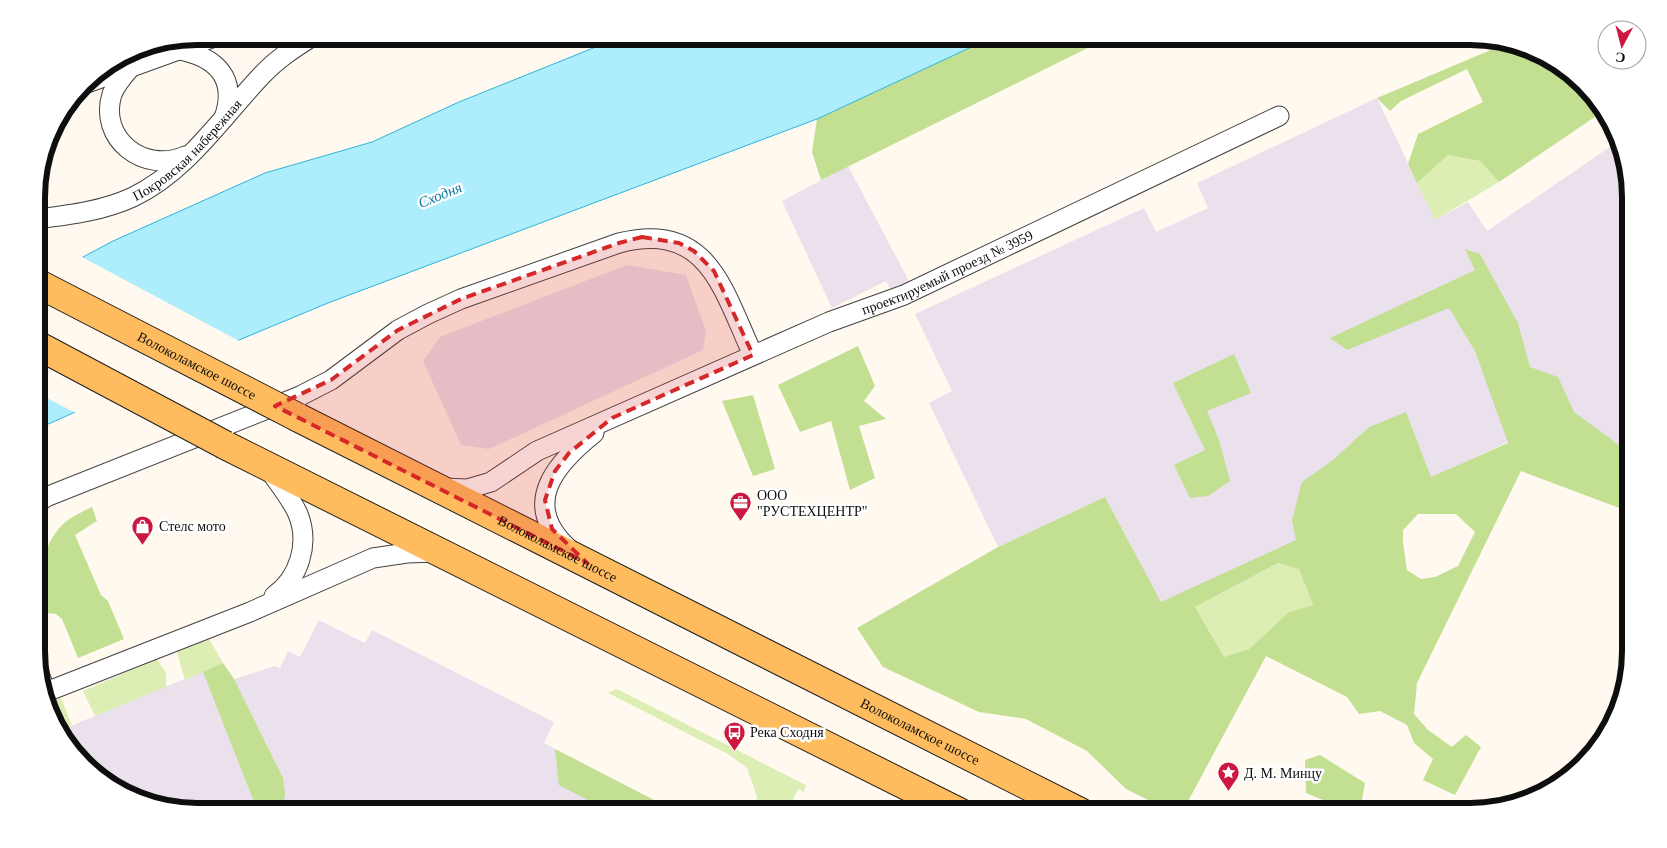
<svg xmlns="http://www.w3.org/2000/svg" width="1667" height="848" viewBox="0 0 1667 848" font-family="'Times New Roman',serif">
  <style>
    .industrial { fill: #eae1ed }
    .green { fill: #dceeb4 }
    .forest { fill: #c3e092; fill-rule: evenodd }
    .water { fill: #aeedfc; stroke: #2db4db }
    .pier { fill: #fff9ef }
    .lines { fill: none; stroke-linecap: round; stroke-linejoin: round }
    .street-casing { stroke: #414141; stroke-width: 21 }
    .primary-casing { stroke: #1f1f1f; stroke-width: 30 }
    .street { stroke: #fff; stroke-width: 19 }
    .primary { stroke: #ffbc5f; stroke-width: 28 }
    .primary-bridge-casing { stroke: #1f1f1f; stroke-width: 30; stroke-linecap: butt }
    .primary-bridge { stroke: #ffbc5f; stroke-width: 28 }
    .marked { fill: #d62828; fill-opacity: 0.2; stroke: #d62828; stroke-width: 4; stroke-dasharray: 10 6; stroke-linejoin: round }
    .labels { text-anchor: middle; stroke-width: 5; stroke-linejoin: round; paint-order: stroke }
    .street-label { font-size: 14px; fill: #0e0e0e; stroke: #fff }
    .poi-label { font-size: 14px; fill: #0e0e0e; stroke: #fff; text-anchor: start }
    .water-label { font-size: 15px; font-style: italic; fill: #0a7da5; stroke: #fff }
    .rim { fill: none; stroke: #0e0e0e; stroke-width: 6 }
  </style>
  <rect width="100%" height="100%" fill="#fff9ef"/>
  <!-- industrial -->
  <g class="industrial">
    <polygon points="1377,98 1435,220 1468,202 1487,231 1617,142 1629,176 1630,453 1573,412 1161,603 1105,497 998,547 929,403 952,391 915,314 1144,208 1156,232 1208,208 1197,183"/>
    <polygon points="848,166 910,283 892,292 886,281 832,308 782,201"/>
    <polygon points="627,265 686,275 706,331 703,350 489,449 461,445 423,361 440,337"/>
    <polygon points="319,620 365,643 372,630 554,722 544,743 677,812 197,812 126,795 69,749 61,730 223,663 234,679 275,666 280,668 288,651 300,657"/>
  </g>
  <!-- green -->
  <g class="green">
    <polygon points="1448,155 1480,161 1499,182 1435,220 1417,183"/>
    <polygon points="1278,563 1299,568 1313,605 1289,612 1249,649 1224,657 1195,607"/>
    <polygon points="208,637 223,663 185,680 176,649"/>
    <polygon points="157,659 166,673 166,687 95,716 83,691"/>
    <polygon points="617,689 806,785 804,792 798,789 787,812 753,812 757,797 747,768 728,754 608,693"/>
    <polygon points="61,698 72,725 61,730 50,703"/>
  </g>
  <!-- forest -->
  <g class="forest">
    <polygon points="995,36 1112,36 821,180 812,152 817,119"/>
    <polygon points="1505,44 1541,53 1605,110 1499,182 1480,161 1448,155 1417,183 1408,164 1418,134 1483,102 1467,69 1401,101 1390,111 1377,98"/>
    <path d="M1465 249 1480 254 1518 323 1530 367 1558 377 1574 412 1630 453V512L1521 471 1417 683 1414 714 1428 730 1452 747 1466 735 1481 747 1455 795 1423 780 1433 759 1414 743 1407 725 1380 711 1359 714 1347 697 1266 656 1185 807 1168 810 1126 789 1087 751 1026 719 979 712 883 667 857 628 998 547 1105 497 1161 602 1296 540 1292 520 1302 482 1333 460 1369 427 1406 412 1431 477 1508 443 1475 351 1449 308 1347 350 1330 338 1475 270ZM1418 514H1456L1475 532 1458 566 1435 577 1421 579 1407 570 1403 543V530ZM1278 563 1299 569 1313 605 1289 612 1249 649 1224 657 1195 607Z"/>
    <polygon points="858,346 875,386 864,401 886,419 859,426 875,478 850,490 831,421 800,432 778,385"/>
    <polygon points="1234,354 1251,393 1207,411 1219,440 1230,481 1208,496 1190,498 1174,465 1205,450 1173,383"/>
    <polygon points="753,395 775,469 753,476 722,401"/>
    <path d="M92 507 97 521 75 535 101 595 108 601 124 639 78 658 62 619 56 614 44 613C34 585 42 539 68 520 75 515 84 511 92 507Z"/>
    <polygon points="223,663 234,679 283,778 285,794 282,812 258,812 203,672"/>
    <polygon points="555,749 677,812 610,812 559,785"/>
    <polygon points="1320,755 1365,783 1360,811 1350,811 1306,793 1305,760"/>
  </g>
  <!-- water -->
  <polygon class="water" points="623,36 995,36 817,119 328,303 215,350 37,429 37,277 68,265 113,241 265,173 372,142 459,102"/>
  <!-- pier -->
  <polygon class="pier" points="80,256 241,342 76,413 37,393 37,275"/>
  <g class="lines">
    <defs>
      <g id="street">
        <path d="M179 50C216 57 238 78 224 118"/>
        <path d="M130 68C123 76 116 84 112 94 98 139 144 174 185 156"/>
        <polyline points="84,84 217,36"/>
        <path id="s1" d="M37 219C69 215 103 211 133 197 186 172 222 117 262 75 277 59 294 48 313 36"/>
        <path d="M268 468C278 483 291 498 298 514 310 544 299 578 274 596"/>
        <path id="s2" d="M444 488 467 489 491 482 537 451 829 322 904 295 1279 116"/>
        <path d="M37 503 46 497 300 396 331 380 398 330 428 314 461 299 619 243C708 220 723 290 753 355"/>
        <path d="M569 549C520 505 554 465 594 433"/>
        <polyline points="38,671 46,692"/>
        <polyline points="46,692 250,612 373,558 407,553 435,552"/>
      </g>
      <g id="primary">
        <path id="s3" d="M297 417 1080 812"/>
        <polyline points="225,445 959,812"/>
      </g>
    </defs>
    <!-- street casing -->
    <use href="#street" class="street-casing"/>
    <!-- primary casing -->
    <use href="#primary" class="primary-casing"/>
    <!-- street -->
    <use href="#street" class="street"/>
    <!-- primary -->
    <use href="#primary" class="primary"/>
    <defs>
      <g id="primary-bridge">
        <path id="s4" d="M37 283 297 417"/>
        <polyline points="37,345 225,445"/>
      </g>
    </defs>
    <!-- primary-bridge casing -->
    <use href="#primary-bridge" class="primary-bridge-casing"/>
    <!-- primary-bridge -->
    <use href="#primary-bridge" class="primary-bridge"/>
  </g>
  <!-- marked area -->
  <path class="marked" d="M642 237 679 243 694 251 714 271 753 355 612 418 569 453 555 471 545 500 552 529 587 563 275 406 331 380 398 330 461 299 619 243Z"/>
  <!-- icons -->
  <defs>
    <symbol id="office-pin" viewBox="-11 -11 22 30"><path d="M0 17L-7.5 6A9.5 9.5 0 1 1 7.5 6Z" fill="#cc1740" stroke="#fff"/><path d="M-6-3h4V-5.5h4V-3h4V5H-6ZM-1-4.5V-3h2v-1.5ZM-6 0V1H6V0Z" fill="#fff"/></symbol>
    <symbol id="shop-pin" viewBox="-11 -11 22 30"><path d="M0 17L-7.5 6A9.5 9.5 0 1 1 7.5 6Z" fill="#cc1740" stroke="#fff"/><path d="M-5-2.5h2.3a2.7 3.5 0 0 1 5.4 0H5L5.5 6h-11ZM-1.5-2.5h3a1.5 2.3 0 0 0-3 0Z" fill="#fff"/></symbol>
    <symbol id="bus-pin" viewBox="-11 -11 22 30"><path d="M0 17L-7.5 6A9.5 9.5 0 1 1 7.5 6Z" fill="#cc1740" stroke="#fff"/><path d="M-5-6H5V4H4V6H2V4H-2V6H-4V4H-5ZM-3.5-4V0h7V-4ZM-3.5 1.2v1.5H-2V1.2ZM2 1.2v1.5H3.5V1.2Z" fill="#fff"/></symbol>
    <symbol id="sight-pin" viewBox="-11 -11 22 30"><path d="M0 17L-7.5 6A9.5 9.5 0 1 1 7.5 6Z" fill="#cc1740" stroke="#fff"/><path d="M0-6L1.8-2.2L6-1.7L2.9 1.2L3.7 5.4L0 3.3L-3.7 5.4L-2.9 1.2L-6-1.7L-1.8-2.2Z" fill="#fff"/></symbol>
  </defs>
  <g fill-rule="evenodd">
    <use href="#office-pin" x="728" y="490" width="25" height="34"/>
    <use href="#shop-pin" x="130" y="514" width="25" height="34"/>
    <use href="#bus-pin" x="722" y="720" width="25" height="34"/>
    <use href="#sight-pin" x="1216" y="760" width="25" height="34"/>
  </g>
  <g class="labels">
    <!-- street labels -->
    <g class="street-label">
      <text dy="5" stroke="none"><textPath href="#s1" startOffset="171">Покровская набережная</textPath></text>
      <text dy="5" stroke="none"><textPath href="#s2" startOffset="551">проектируемый проезд № 3959</textPath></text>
      <text dy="5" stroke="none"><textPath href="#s4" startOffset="180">Волоколамское шоссе</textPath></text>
      <text dy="5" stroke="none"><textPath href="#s3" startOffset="292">Волоколамское шоссе</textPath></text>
      <text dy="5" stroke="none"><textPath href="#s3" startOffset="698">Волоколамское шоссе</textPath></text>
    </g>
    <!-- poi labels -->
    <g class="poi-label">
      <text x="757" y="500">ООО<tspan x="757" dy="16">"РУСТЕХЦЕНТР"</tspan></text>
      <text x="159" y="531">Стелс мото</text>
      <text x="750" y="737">Река Сходня</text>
      <text x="1244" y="778">Д. М. Минцу</text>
    </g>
    <!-- water labels -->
    <g class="water-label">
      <text transform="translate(440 195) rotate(-22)" y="5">Сходня</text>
    </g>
  </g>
  <!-- crop -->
  <path d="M0 0H1667V848H0ZM197 45H1470A152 152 0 0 1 1622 197V651A152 152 0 0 1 1470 803H197A152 152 0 0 1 45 651V197A152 152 0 0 1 197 45Z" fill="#fff" fill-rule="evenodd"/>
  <path class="rim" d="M197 45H1470A152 152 0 0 1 1622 197V651A152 152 0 0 1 1470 803H197A152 152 0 0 1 45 651V197A152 152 0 0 1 197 45Z"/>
  <!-- north arrow -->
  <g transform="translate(1622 45) rotate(187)"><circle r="24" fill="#ffffff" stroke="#9f9f9f"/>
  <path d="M0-4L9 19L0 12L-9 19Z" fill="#cc1740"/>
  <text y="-8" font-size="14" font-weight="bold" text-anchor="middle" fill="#0e0e0e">С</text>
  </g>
</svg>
